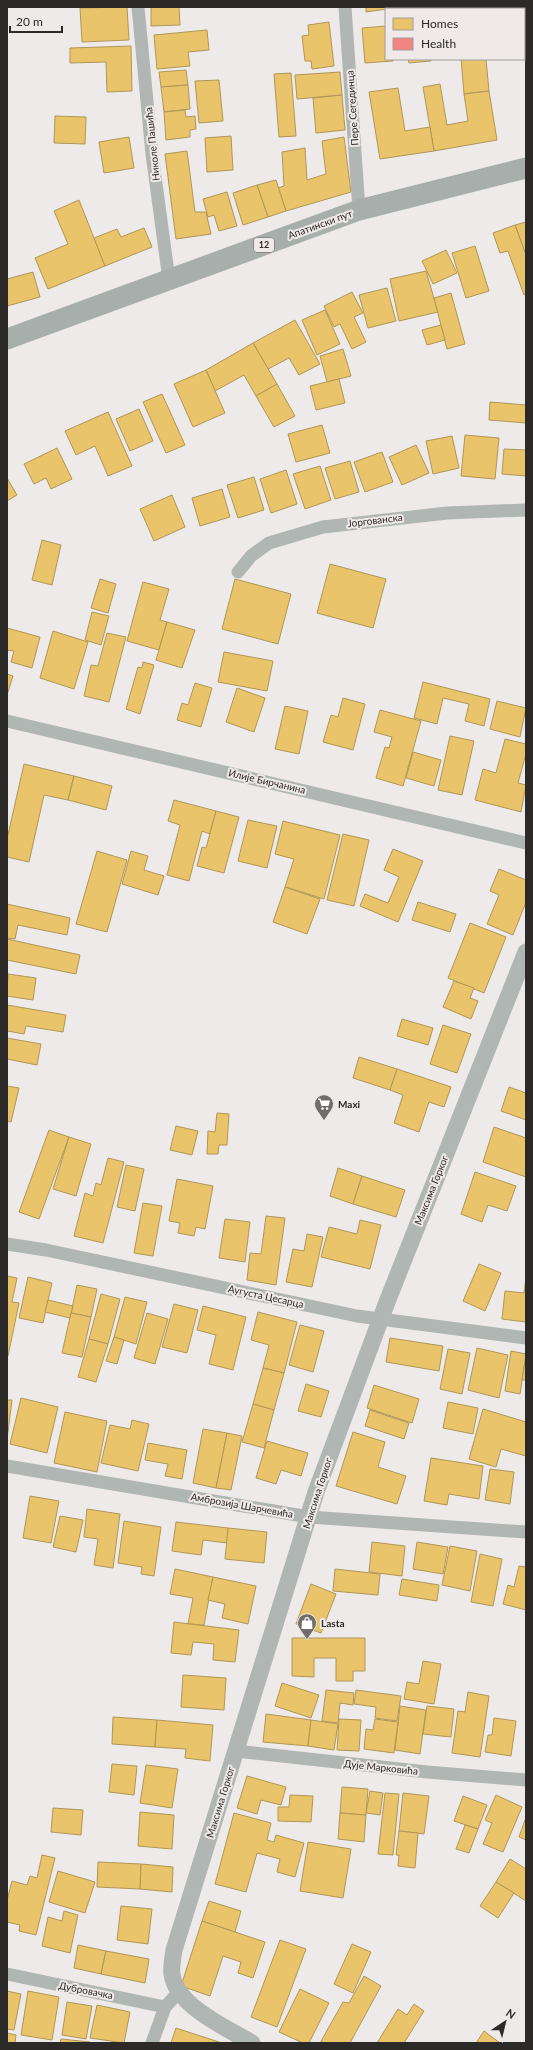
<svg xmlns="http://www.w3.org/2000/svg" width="533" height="2050" viewBox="0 0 533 2050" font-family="Lato,sans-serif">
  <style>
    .homes { fill: #e9c46a; stroke: #b09656 }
    .health { fill: #f28482; stroke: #b76967 }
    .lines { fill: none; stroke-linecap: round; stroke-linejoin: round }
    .minor { stroke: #afb6b3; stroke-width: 13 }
    .tertiary { stroke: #afb6b3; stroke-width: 17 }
    .primary { stroke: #a7aeab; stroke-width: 21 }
    .labels { text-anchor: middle; stroke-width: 4; stroke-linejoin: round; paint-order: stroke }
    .shield { fill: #efe9e9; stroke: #666363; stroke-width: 1 }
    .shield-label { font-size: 9px; font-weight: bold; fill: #2c2929 }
    .street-label { font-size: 10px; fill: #2c2929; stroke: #efe9e9 }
    .poi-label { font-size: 10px; font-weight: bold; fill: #2c2929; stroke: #efe9e9; text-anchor: start }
  </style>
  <rect width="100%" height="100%" fill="#eeeaea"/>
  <!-- homes -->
  <g class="homes">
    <polygon points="127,7 129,40 82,42 80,8"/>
    <polygon points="151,7 179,7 180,25 151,26"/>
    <polygon points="366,7 387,7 387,9 366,12"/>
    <polygon points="329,22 334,66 312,69 311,61 305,61 302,36 309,35 308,25"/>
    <polygon points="386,26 386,59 392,59 393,61 365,63 362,28"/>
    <polygon points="207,30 209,50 188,52 190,66 157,69 154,35"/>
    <polygon points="131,46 132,91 107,92 106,62 70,63 70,48"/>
    <polygon points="408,59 431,59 431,61 409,63"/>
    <polygon points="461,59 486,59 489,91 464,94"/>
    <polygon points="186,70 188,85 161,87 159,72"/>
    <polygon points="340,72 342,95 297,99 295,75"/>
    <polygon points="291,73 296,136 279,137 274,74"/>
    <polygon points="219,80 223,121 199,123 195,81"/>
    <polygon points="440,84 447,125 468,121 464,94 489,91 497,140 434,151 423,87"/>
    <polygon points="188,85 190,109 164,112 161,87"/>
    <polygon points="398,88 405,131 430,127 434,151 380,159 369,92"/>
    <polygon points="342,95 345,130 316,133 313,98"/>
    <polygon points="185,110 186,117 195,116 196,129 190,130 190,137 166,140 164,112"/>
    <polygon points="55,116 86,117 85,144 54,143"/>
    <polygon points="231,136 233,170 207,172 205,138"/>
    <polygon points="129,137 134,168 104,173 99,142"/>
    <polygon points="344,137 351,192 286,211 278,188 284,186 282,152 305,148 307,180 326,174 322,141"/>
    <polygon points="187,151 195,212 206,212 211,234 176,239 165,154"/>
    <polygon points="276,180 286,211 268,217 257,185"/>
    <polygon points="257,185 268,217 243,225 233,193"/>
    <polygon points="227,192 237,226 219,231 214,215 208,217 203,199"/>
    <polygon points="79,200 105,266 48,289 35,258 68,244 54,211"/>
    <polygon points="526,222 526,255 515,225"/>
    <polygon points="515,225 526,255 526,294 524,295 508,251 500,253 493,233"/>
    <polygon points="144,228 152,247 105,266 94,238 117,229 121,237"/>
    <polygon points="475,246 489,291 466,298 452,253"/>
    <polygon points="446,250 457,273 433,284 422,261"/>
    <polygon points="426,271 438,312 399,321 390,279"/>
    <polygon points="33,272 40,297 7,306 7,279"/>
    <polygon points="387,288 396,321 368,328 359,295"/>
    <polygon points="352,292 363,313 354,317 366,342 352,349 340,324 334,327 324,306"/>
    <polygon points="451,293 465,344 447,349 434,298"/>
    <polygon points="325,310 340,344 317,355 302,320"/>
    <polygon points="295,320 320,364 299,375 289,358 268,369 253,343"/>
    <polygon points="441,325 445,340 427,345 422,330"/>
    <polygon points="253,343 277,384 256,396 244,375 215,391 206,370"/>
    <polygon points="343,349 351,376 327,382 320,356"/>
    <polygon points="206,370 225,413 193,427 174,384"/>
    <polygon points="339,379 345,403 316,410 310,386"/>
    <polygon points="277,384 295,416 274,427 256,396"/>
    <polygon points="162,394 185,445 166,453 143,402"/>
    <polygon points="490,402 526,405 526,423 489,420"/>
    <polygon points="139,409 153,441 130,451 116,419"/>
    <polygon points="108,412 132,466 108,476 95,446 76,455 65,431"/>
    <polygon points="322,425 330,453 296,462 288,434"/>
    <polygon points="465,435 499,438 495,479 461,476"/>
    <polygon points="452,436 459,468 433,474 426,441"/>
    <polygon points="416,445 429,473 402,485 389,457"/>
    <polygon points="57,448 72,479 51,489 46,478 34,484 24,464"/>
    <polygon points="504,449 526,450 526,476 502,474"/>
    <polygon points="382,452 393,482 365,492 354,462"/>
    <polygon points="350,461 359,492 335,499 325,468"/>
    <polygon points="320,466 331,500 305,509 293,474"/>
    <polygon points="286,470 297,504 271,513 260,479"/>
    <polygon points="254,477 264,510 238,518 227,485"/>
    <polygon points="7,478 17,495 7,501"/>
    <polygon points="222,489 230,517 200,526 192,498"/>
    <polygon points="172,495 185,527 154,541 140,509"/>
    <polygon points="42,540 61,545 52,585 32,580"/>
    <polygon points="330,564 386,579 373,628 317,613"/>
    <polygon points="100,579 116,584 108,613 91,608"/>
    <polygon points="235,579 291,594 278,644 222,629"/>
    <polygon points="143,582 169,589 160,620 167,622 159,650 127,641"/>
    <polygon points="92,612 109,616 101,645 85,640"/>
    <polygon points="167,622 195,630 182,668 156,660"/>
    <polygon points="7,628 40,637 32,668 11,662 14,651 7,650"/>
    <polygon points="53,631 88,642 74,689 40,678"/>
    <polygon points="107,633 126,637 109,702 84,696 91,665 98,666"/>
    <polygon points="224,652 273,661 267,691 218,682"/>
    <polygon points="143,662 154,665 140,714 126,709 138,667 142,668"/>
    <polygon points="7,674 13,676 7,695"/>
    <polygon points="423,682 490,699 484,726 465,721 469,704 443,698 437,724 414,718"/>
    <polygon points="195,683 212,688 201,727 177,720 182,703 188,705"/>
    <polygon points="237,688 265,698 254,732 226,722"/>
    <polygon points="343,698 365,704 353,750 323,742 331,715 338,717"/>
    <polygon points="497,701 526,708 520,737 490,729"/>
    <polygon points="285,706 308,711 299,754 275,749"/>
    <polygon points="380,710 421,721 403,786 376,778 385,747 389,748 392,737 374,732"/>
    <polygon points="450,736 474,741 462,795 438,790"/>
    <polygon points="505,739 526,744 526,754 518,783 526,785 521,812 475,800 483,769 496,773"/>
    <polygon points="413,752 441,760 434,786 406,778"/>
    <polygon points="24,764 74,776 68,800 44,795 29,862 7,857 7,839"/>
    <polygon points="74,776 112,786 106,810 68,800"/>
    <polygon points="174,800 216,811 210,834 202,831 189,881 167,875 180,825 168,821"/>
    <polygon points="216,811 239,817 224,873 197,866 202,847 206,848"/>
    <polygon points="248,820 277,826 267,868 238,861"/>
    <polygon points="283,821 340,835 324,899 285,887 294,859 275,854"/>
    <polygon points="343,834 369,840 354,906 327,900"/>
    <polygon points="393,849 423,861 398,922 360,906 365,894 388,903 399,877 384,870"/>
    <polygon points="97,851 127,860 107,932 76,924"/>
    <polygon points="131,851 148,856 144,870 164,876 158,895 122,884"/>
    <polygon points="499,869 526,880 526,902 513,935 487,924 499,895 490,891"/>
    <polygon points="285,887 320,899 307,934 273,922"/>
    <polygon points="418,902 456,914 450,932 412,920"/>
    <polygon points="7,904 70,918 67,935 18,925 15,939 7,938"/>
    <polygon points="470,923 506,937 484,993 448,978"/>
    <polygon points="7,939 80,955 76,974 7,960"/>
    <polygon points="8,974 36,978 33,1000 7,996"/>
    <polygon points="454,981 474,988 470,998 478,1001 471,1019 443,1007"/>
    <polygon points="7,1005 66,1015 63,1032 26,1026 24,1034 7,1031"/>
    <polygon points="402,1019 433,1028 428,1045 397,1036"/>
    <polygon points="443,1025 471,1034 457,1073 430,1064"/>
    <polygon points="7,1038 41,1044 37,1065 7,1059"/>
    <polygon points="359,1057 397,1069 390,1090 353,1078"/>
    <polygon points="397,1069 451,1087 444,1107 429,1102 419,1132 394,1123 403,1095 390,1090"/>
    <polygon points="7,1086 19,1088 11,1122 7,1121"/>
    <polygon points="509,1087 526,1093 526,1120 501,1111"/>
    <polygon points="217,1113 229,1114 227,1145 219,1145 218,1154 207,1154 208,1131 215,1132"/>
    <polygon points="176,1126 198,1131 192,1155 170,1150"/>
    <polygon points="494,1127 526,1138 526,1177 483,1162"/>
    <polygon points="49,1130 69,1137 39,1219 19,1212"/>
    <polygon points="69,1137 91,1144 76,1196 53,1189"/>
    <polygon points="108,1158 124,1162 103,1243 74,1236 85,1193 93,1196 96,1183 101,1185"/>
    <polygon points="126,1165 144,1169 135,1211 117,1207"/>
    <polygon points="338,1168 362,1176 353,1204 330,1196"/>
    <polygon points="475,1172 516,1186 507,1211 488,1205 482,1222 461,1214"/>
    <polygon points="362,1176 405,1190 396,1217 353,1204"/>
    <polygon points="177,1179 213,1186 205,1229 196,1227 194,1236 178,1233 180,1223 169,1221"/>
    <polygon points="143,1203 162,1206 153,1256 134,1253"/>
    <polygon points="266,1216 285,1218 276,1285 247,1280 250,1253 261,1254"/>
    <polygon points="225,1219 250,1222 245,1262 219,1258"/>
    <polygon points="360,1220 381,1225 370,1269 321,1257 329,1227 357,1234"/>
    <polygon points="307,1234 323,1237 312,1287 286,1282 293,1249 304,1251"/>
    <polygon points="479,1264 501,1273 485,1311 463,1301"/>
    <polygon points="7,1276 17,1278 12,1302 19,1303 8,1356 7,1356"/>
    <polygon points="28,1277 52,1283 43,1323 19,1318"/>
    <polygon points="526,1277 526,1322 502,1319 505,1291 524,1293"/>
    <polygon points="77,1285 97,1289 91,1317 71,1313"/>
    <polygon points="101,1294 120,1299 108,1344 89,1339"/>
    <polygon points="125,1297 147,1302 136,1344 114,1337"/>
    <polygon points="48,1300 73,1306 70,1318 45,1312"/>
    <polygon points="174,1304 198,1310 187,1353 162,1347"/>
    <polygon points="203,1306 246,1317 233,1370 209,1364 216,1335 197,1330"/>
    <polygon points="258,1312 297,1322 284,1373 263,1368 269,1345 251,1340"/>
    <polygon points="71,1313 91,1317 82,1357 62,1353"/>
    <polygon points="147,1313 168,1319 155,1364 134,1358"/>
    <polygon points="300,1325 324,1331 313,1372 289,1365"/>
    <polygon points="114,1337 124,1340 117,1364 106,1361"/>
    <polygon points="390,1338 443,1346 439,1371 386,1362"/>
    <polygon points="89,1339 108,1344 96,1382 78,1377"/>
    <polygon points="477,1348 508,1355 499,1398 468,1390"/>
    <polygon points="448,1349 470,1353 462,1394 440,1389"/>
    <polygon points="511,1351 526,1354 520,1394 505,1391"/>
    <polygon points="526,1356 526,1380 522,1380"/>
    <polygon points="263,1368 284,1373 274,1410 253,1404"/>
    <polygon points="306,1384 329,1391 321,1417 298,1411"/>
    <polygon points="374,1385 419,1399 412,1423 367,1408"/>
    <polygon points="21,1398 58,1407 47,1453 10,1444"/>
    <polygon points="7,1400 12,1400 7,1440"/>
    <polygon points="448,1402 478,1408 473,1434 443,1428"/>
    <polygon points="253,1404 274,1410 264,1448 242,1442"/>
    <polygon points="483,1409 526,1422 526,1456 501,1449 496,1467 469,1459"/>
    <polygon points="370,1410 409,1423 404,1439 365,1426"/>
    <polygon points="65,1412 107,1421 97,1472 54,1463"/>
    <polygon points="132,1420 149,1424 138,1471 101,1463 110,1425 130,1429"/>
    <polygon points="203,1429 227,1433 216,1488 193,1483"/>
    <polygon points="353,1432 385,1442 378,1467 406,1476 397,1504 336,1486"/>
    <polygon points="227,1433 242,1436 231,1490 216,1488"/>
    <polygon points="267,1441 308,1453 301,1476 281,1470 276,1484 256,1478"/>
    <polygon points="148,1443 187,1450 182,1479 165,1476 168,1464 145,1460"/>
    <polygon points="431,1458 483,1466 479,1499 449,1494 447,1505 424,1501"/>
    <polygon points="490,1469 514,1472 510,1504 485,1500"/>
    <polygon points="30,1496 59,1501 51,1543 23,1538"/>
    <polygon points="87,1509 120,1514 113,1568 94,1565 98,1539 84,1537"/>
    <polygon points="60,1516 83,1520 76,1552 53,1547"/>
    <polygon points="124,1521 161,1527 154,1576 141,1574 142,1567 118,1563"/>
    <polygon points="176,1522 228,1528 227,1543 203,1540 201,1555 172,1551"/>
    <polygon points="228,1528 267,1532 264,1563 225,1559"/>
    <polygon points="372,1542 405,1546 402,1576 369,1572"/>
    <polygon points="417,1542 448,1547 443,1574 413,1569"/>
    <polygon points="450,1546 477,1551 470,1591 442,1585"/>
    <polygon points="480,1554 502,1559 493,1606 471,1602"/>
    <polygon points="519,1566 526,1567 526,1610 503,1604 508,1585 514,1587"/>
    <polygon points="175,1569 213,1577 204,1625 188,1624 193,1598 170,1594"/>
    <polygon points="335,1569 380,1574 378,1595 333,1591"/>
    <polygon points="213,1577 256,1586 248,1624 222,1618 225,1604 208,1600"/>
    <polygon points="402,1579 439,1585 437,1601 399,1595"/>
    <polygon points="311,1584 336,1594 321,1633 296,1624"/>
    <polygon points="174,1622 239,1630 235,1662 213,1660 214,1644 193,1642 191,1655 171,1653"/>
    <polygon points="292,1638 365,1638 365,1671 353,1671 353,1681 336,1681 336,1658 314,1658 314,1677 292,1676"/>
    <polygon points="423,1661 441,1664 434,1704 404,1699 407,1682 419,1684"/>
    <polygon points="183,1675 226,1678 224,1710 181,1707"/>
    <polygon points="282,1683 319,1695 311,1718 275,1706"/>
    <polygon points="326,1690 354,1693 353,1705 340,1703 338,1723 322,1721"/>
    <polygon points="356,1690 401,1696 397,1721 375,1718 376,1707 354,1704"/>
    <polygon points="468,1692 489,1696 480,1757 452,1753 458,1711 465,1712"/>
    <polygon points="400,1706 426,1710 420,1754 395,1750"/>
    <polygon points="427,1706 454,1709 451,1737 423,1734"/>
    <polygon points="266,1714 311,1720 308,1746 263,1742"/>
    <polygon points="113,1717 157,1720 155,1747 112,1744"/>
    <polygon points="494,1718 516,1721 511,1756 485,1752 488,1735 492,1735"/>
    <polygon points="339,1719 361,1720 359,1751 337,1750"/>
    <polygon points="375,1719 398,1722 394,1753 364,1749 366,1729 373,1730"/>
    <polygon points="157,1720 213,1725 210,1761 185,1758 186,1749 155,1747"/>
    <polygon points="311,1720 338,1724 334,1750 308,1746"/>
    <polygon points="112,1764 137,1766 134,1795 109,1792"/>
    <polygon points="146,1765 178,1769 172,1808 140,1803"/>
    <polygon points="247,1776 286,1787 281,1805 261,1800 257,1814 237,1808"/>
    <polygon points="342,1787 368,1789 366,1815 340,1813"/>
    <polygon points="370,1791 383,1793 380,1815 366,1813"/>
    <polygon points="385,1793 399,1794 393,1855 378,1854"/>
    <polygon points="403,1793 429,1796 424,1834 399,1831"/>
    <polygon points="290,1795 313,1796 311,1822 278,1821 278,1807 289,1807"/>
    <polygon points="496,1795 522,1807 503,1852 483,1844 492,1823 485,1820"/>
    <polygon points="463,1796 487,1805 478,1829 454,1821"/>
    <polygon points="53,1808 83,1810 81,1835 51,1832"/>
    <polygon points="140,1812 174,1815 172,1849 138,1846"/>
    <polygon points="234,1813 271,1823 267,1840 274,1842 276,1835 304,1843 295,1877 277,1872 280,1859 257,1853 246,1892 215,1884"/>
    <polygon points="340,1813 366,1815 364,1842 338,1839"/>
    <polygon points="526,1817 526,1840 519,1837"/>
    <polygon points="465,1825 478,1829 469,1853 456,1849"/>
    <polygon points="399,1831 418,1833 415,1868 398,1866 399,1855 396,1855"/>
    <polygon points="308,1842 351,1849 343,1898 300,1891"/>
    <polygon points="42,1855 55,1858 36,1935 19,1931 20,1925 7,1922 7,1900 12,1881 27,1885 30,1876 37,1878"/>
    <polygon points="510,1859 526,1869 526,1901 496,1882"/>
    <polygon points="98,1862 141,1864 140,1889 97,1887"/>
    <polygon points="141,1864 173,1867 172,1892 140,1889"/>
    <polygon points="58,1871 95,1882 85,1913 49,1902"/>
    <polygon points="496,1882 514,1893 498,1918 480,1906"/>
    <polygon points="209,1901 241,1911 235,1932 202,1921"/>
    <polygon points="121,1906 152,1909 148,1944 117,1940"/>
    <polygon points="64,1911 78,1915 70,1953 42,1946 48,1917 62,1921"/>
    <polygon points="202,1921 265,1942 253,1978 238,1973 241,1962 223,1956 210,1996 181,1986"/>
    <polygon points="280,1940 306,1949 277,2027 251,2017"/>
    <polygon points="352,1944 371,1952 353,1993 334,1984"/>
    <polygon points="78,1945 106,1951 101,1974 74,1968"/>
    <polygon points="106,1951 149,1959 145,1983 101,1974"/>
    <polygon points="364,1976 381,1986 350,2043 320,2043 343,2002 349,2003"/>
    <polygon points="300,1989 329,2003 309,2043 303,2043 279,2032"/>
    <polygon points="7,1991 21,1994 14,2030 7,2029"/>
    <polygon points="28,1991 59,1997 52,2040 21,2035"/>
    <polygon points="67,2002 92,2006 86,2039 62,2035"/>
    <polygon points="414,2004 424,2011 404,2043 377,2043 398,2009 407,2015"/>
    <polygon points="97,2005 130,2012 124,2043 90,2038"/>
    <polygon points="176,2028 222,2043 171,2043"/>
    <polygon points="484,2031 500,2043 476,2043"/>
    <polygon points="7,2033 16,2035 15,2043 7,2043"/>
    <polygon points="61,2039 90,2042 90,2043 60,2043"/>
  </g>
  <!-- health -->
  <polygon class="health" points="505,7 526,7 526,53 524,53 524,9 505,9"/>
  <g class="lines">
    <!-- minor -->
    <g class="minor">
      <polyline points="138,7 152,154 169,280"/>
      <polyline points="345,7 359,210"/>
      <polyline points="238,572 251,556 269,543 323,527 447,513 526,510"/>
      <polyline points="7,721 526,843"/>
      <polyline points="7,1244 46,1250 357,1316 526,1338"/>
      <polyline points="7,1466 309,1517 526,1532"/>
      <polyline points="236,1751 427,1772 526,1780"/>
      <polyline points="7,1974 165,2007"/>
      <polyline points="152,2043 165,2007 179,1992"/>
    </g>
    <!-- tertiary -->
    <path class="tertiary" d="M252 2043C227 2028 176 2006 172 1974 171 1966 173 1957 174 1950L316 1492 387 1302 526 952"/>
    <!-- primary -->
    <polyline class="primary" points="7,339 359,210 526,168"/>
  </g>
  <!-- icons -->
  <defs>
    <symbol id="supermarket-pin" viewBox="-11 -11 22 30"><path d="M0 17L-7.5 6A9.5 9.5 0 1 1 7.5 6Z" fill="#706d6d" stroke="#efe9e9"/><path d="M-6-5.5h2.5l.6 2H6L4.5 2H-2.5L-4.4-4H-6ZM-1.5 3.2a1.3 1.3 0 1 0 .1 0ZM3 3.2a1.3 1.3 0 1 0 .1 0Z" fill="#fff"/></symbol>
    <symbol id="shop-pin" viewBox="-11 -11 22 30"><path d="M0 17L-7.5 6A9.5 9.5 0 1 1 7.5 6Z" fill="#706d6d" stroke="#efe9e9"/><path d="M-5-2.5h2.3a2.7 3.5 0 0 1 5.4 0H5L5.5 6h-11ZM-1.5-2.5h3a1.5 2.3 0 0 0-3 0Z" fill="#fff"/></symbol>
  </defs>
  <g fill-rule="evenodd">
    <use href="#supermarket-pin" x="313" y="1093" width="22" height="30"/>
    <use href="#shop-pin" x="296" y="1612" width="22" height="30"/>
  </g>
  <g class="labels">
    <!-- shield labels -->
    <rect class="shield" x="254" y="238" width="20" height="14" rx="3"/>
    <g class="shield-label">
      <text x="264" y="248">12</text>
    </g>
    <!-- street labels -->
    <g class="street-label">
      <text transform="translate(352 108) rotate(-94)" y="4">Пере Сегединца</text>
      <text transform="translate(152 144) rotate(-96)" y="4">Николе Пашића</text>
      <text transform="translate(320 224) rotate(-20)" y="4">Апатински пут</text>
      <text transform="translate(375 520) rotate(-7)" y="4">Јоргованска</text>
      <text transform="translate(267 781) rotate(13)" y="4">Илије Бирчанина</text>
      <text transform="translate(431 1190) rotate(-68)" y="4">Максима Горког</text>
      <text transform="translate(266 1296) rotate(12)" y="4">Аугуста Цесарца</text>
      <text transform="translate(317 1493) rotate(-72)" y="4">Максима Горког</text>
      <text transform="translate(242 1505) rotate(10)" y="4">Амброзија Шарчевића</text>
      <text transform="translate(381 1767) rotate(6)" y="4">Дује Марковића</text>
      <text transform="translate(220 1802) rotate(-73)" y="4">Максима Горког</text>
      <text transform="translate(86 1990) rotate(11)" y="4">Дубровачка</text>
    </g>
    <!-- poi labels -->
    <g class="poi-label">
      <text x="338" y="1108">Maxi</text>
      <text x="321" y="1627">Lasta</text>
    </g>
  </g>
  <!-- border -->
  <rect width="533" height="2050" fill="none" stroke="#2c2929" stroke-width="16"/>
  <!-- legend -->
  <rect x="385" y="8" width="140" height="52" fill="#efe9e9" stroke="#a19c9c"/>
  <rect x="393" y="18" width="20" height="12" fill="#e9c46a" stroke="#a19c9c"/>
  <text x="421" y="28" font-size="12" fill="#2c2929">Homes</text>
  <rect x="393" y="38" width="20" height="12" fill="#f28482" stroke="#a19c9c"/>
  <text x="421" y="48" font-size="12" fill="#2c2929">Health</text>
  <!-- north arrow -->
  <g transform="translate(505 2022) rotate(35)" stroke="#efe9e9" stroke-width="3" paint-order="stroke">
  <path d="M0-3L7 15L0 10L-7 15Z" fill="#2c2929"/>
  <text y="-6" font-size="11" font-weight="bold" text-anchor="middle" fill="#2c2929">N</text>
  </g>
  <!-- scale -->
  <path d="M10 26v6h52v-6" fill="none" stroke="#2c2929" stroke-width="2"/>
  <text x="16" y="26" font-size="12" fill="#2c2929" stroke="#efe9e9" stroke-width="3" paint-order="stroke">20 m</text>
</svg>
